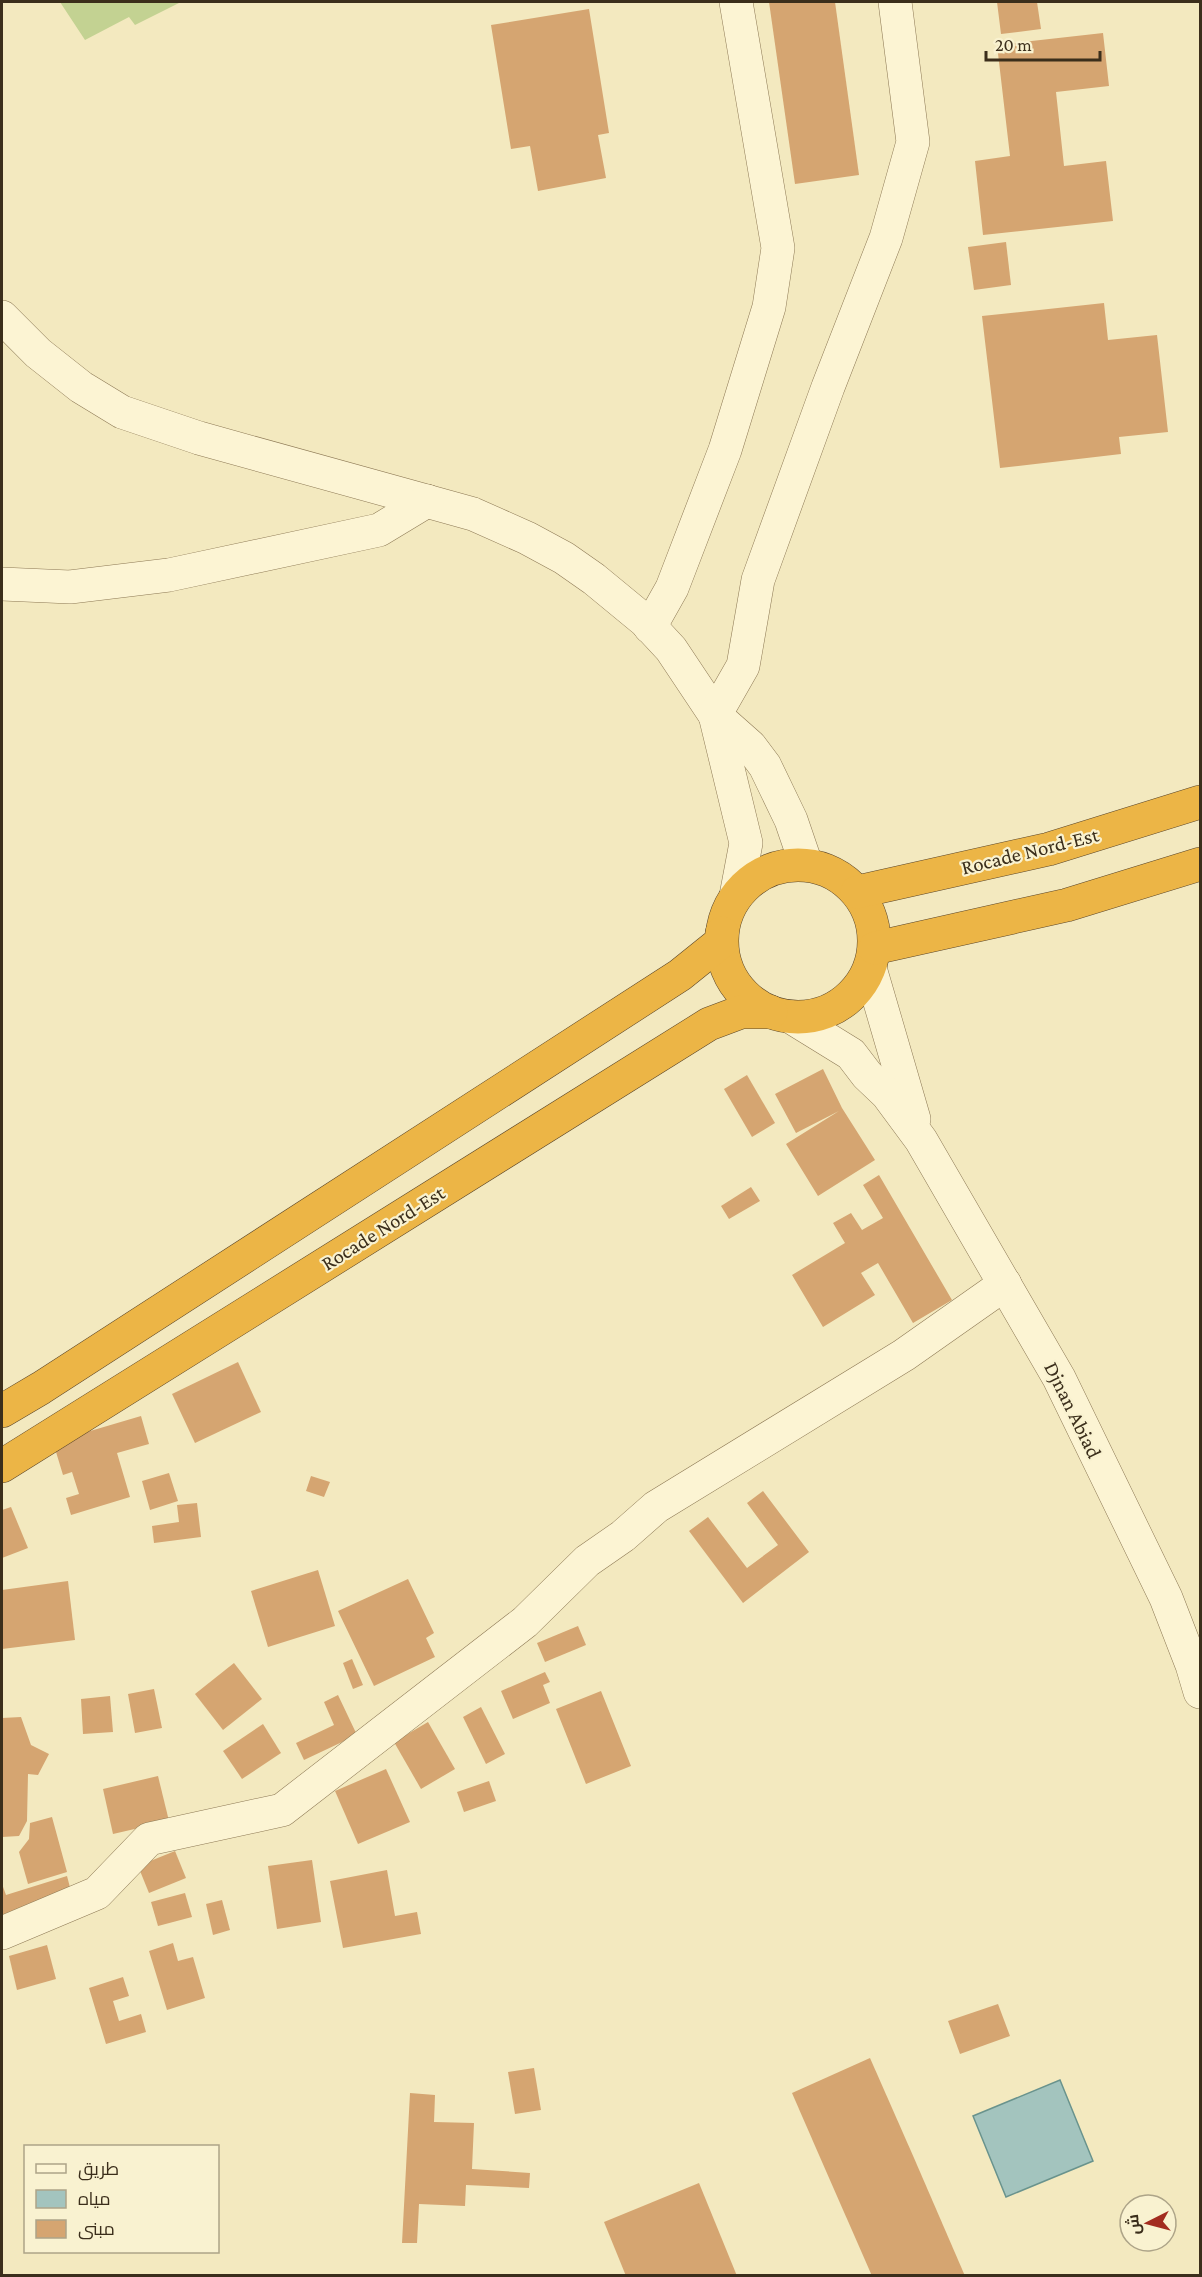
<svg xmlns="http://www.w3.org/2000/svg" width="1202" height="2277" viewBox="0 0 1202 2277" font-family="'Crimson Pro',Cairo,serif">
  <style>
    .green { fill: #c3d292 }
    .water { fill: #a3c4be; stroke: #69938d; stroke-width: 1.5 }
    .building { fill: #d5a571 }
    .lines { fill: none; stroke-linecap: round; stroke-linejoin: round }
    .minor-casing { stroke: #8d7955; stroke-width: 34 }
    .highway-casing { stroke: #5b462a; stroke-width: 34 }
    .minor { stroke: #fcf4d3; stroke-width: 33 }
    .highway { stroke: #ecb546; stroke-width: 33 }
    .labels { text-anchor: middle; stroke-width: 4.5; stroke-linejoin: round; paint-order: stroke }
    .street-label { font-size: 21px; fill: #3b2e1b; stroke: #f9f2d0 }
  </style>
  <rect width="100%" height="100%" fill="#f3e9bf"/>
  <!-- green -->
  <polygon class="green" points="60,2 181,2 135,25 129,17 85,40"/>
  <!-- water -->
  <polygon class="water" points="1060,2080 1093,2161 1006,2197 973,2116"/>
  <!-- building -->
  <g class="building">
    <polygon points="769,2 835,2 859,175 795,184"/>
    <polygon points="997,2 1037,2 1041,29 1001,34"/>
    <polygon points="589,9 609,133 598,135 606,178 538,191 530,146 511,149 491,25"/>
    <polygon points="1103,33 1109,86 1056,92 1064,166 1106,161 1113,221 983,235 975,161 1010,156 997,45"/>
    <polygon points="1006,242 1011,285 974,290 968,247"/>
    <polygon points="1104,303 1108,340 1157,335 1168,432 1119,437 1121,454 1000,468 982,316"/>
    <polygon points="823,1069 842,1108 875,1160 818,1196 786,1144 839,1111 796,1133 775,1094"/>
    <polygon points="747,1075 775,1123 752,1137 724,1089"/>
    <polygon points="879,1175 952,1300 913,1323 878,1263 861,1273 875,1295 823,1327 792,1275 845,1243 833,1223 851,1213 862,1230 883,1218 863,1185"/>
    <polygon points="751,1187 760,1201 729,1219 721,1206"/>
    <polygon points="238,1362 261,1412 195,1443 172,1394"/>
    <polygon points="141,1416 149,1444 117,1453 130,1497 71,1515 66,1498 79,1494 72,1472 63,1475 53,1442"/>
    <polygon points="169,1473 178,1501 150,1510 142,1481"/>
    <polygon points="311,1476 330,1482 324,1497 306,1491"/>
    <polygon points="763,1491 809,1552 743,1603 689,1531 708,1517 747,1568 778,1545 747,1503"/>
    <polygon points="197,1503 201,1537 154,1543 152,1526 179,1522 177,1505"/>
    <polygon points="11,1507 28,1548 2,1558 2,1510"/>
    <polygon points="318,1570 335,1626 268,1647 251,1591"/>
    <polygon points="408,1579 434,1633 426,1638 435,1657 374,1686 338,1611"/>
    <polygon points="68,1581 75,1640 2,1649 2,1590"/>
    <polygon points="578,1626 586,1645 545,1662 537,1643"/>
    <polygon points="352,1659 363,1685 353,1689 343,1663"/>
    <polygon points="234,1663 262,1699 223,1730 195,1694"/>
    <polygon points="545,1672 550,1682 543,1685 550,1703 513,1719 501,1691"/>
    <polygon points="154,1689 162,1728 135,1733 128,1694"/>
    <polygon points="601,1691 631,1766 586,1784 556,1709"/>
    <polygon points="338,1695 357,1735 304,1760 296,1743 334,1725 324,1702"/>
    <polygon points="110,1696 113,1732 83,1734 81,1699"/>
    <polygon points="481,1707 505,1754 486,1764 463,1717"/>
    <polygon points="21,1717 31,1745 49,1754 38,1775 28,1774 27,1821 19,1836 2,1837 2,1718"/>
    <polygon points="428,1722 455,1769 421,1789 394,1742"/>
    <polygon points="263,1724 281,1753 242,1779 223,1751"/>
    <polygon points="386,1769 410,1822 358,1844 335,1791"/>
    <polygon points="158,1776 169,1821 113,1834 103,1789"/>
    <polygon points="489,1781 496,1801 464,1812 457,1792"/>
    <polygon points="52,1817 67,1872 28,1884 19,1852 29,1839 30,1823"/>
    <polygon points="175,1851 186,1878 149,1893 138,1866"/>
    <polygon points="312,1860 321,1922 277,1929 268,1866"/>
    <polygon points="387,1870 395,1916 417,1912 421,1934 343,1948 330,1881"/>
    <polygon points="67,1876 72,1895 2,1917 2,1884 6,1895"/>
    <polygon points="185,1893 192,1917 158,1926 151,1902"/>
    <polygon points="222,1900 230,1930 213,1935 206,1904"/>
    <polygon points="173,1943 178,1961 193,1957 205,1998 167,2010 149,1951"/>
    <polygon points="47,1945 56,1979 17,1990 9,1956"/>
    <polygon points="123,1977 129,1996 113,2001 119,2021 141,2014 146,2032 106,2044 89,1988"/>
    <polygon points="998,2004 1010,2036 960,2054 948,2021"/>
    <polygon points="870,2058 914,2158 965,2276 872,2276 819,2155 792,2093"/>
    <polygon points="534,2068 541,2110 515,2114 508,2072"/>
    <polygon points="410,2093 435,2095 434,2122 474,2123 472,2169 530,2173 529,2188 466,2185 465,2206 419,2204 417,2243 402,2243"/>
    <polygon points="699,2183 737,2276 626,2276 604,2222"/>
  </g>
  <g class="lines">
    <defs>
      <g id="minor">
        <polyline points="2,317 38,353 81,387 122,412 199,438 473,514 527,538 564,558 594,579 645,621 671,649 715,715 750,746 765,766 791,820 806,864"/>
        <polyline points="2,584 70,587 169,575 379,530 427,501"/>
        <polyline points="650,627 672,588 725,450 769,307 778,248 736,2"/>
        <polyline points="736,896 746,843 715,715 743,666 758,580 828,387 886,238 913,142 895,2"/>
        <polyline points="870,968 914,1119"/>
        <polyline points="791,1017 851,1054 867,1075 887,1094 921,1140 1059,1378 1166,1598 1192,1665 1200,1692"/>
        <polyline points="2,1933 97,1893 149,1839 282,1810 525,1622 587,1561 623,1536 656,1507 904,1355 1005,1284"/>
      </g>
      <g id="highway">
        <circle cx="798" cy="941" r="76"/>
        <polyline points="857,892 1049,849 1200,802"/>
        <polyline points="875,948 1067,905 1200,864"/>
        <polyline points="2,1411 41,1388 680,975 721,942 722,933"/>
        <polyline points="2,1466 709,1024 741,1012 771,1012"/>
      </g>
    </defs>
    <!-- minor casing -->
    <use href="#minor" class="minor-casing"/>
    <!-- highway casing -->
    <use href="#highway" class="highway-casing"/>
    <!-- minor -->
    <use href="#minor" class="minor"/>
    <!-- highway -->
    <use href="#highway" class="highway"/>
  </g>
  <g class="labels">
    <!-- street labels -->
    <g class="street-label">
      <text transform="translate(1030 851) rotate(-14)" y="7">Rocade Nord-Est</text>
      <text transform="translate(383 1228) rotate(-32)" y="7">Rocade Nord-Est</text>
      <text transform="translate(1073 1410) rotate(64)" y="7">Djnan Abiad</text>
    </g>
  </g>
  <!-- border -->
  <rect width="1202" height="2277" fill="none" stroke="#3b2e1b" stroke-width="6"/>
  <!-- legend -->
  <rect x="24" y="2145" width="195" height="108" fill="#f9f2d0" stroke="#ada488" stroke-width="1.5"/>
  <rect x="36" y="2164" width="30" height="9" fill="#fcf4d3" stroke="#ada488" stroke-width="1.5"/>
  <text x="78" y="2175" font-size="18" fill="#3b2e1b">طريق</text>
  <rect x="36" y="2190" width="30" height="18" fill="#a3c4be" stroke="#ada488" stroke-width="1.5"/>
  <text x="78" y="2205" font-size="18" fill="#3b2e1b">مياه</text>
  <rect x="36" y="2220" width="30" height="18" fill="#d5a571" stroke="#ada488" stroke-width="1.5"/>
  <text x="78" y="2235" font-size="18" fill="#3b2e1b">مبنى</text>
  <!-- north arrow -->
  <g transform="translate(1148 2223) rotate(264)"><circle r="28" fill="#f9f2d0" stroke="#ada488" stroke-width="1.5"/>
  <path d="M0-4.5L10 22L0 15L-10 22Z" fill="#a32c1f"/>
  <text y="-9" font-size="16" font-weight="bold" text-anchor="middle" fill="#3b2e1b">ش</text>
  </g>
  <!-- scale -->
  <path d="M986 51v9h114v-9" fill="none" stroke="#3b2e1b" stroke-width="3"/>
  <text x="995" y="51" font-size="18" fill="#3b2e1b" stroke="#f9f2d0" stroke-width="4.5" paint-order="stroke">20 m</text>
</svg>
